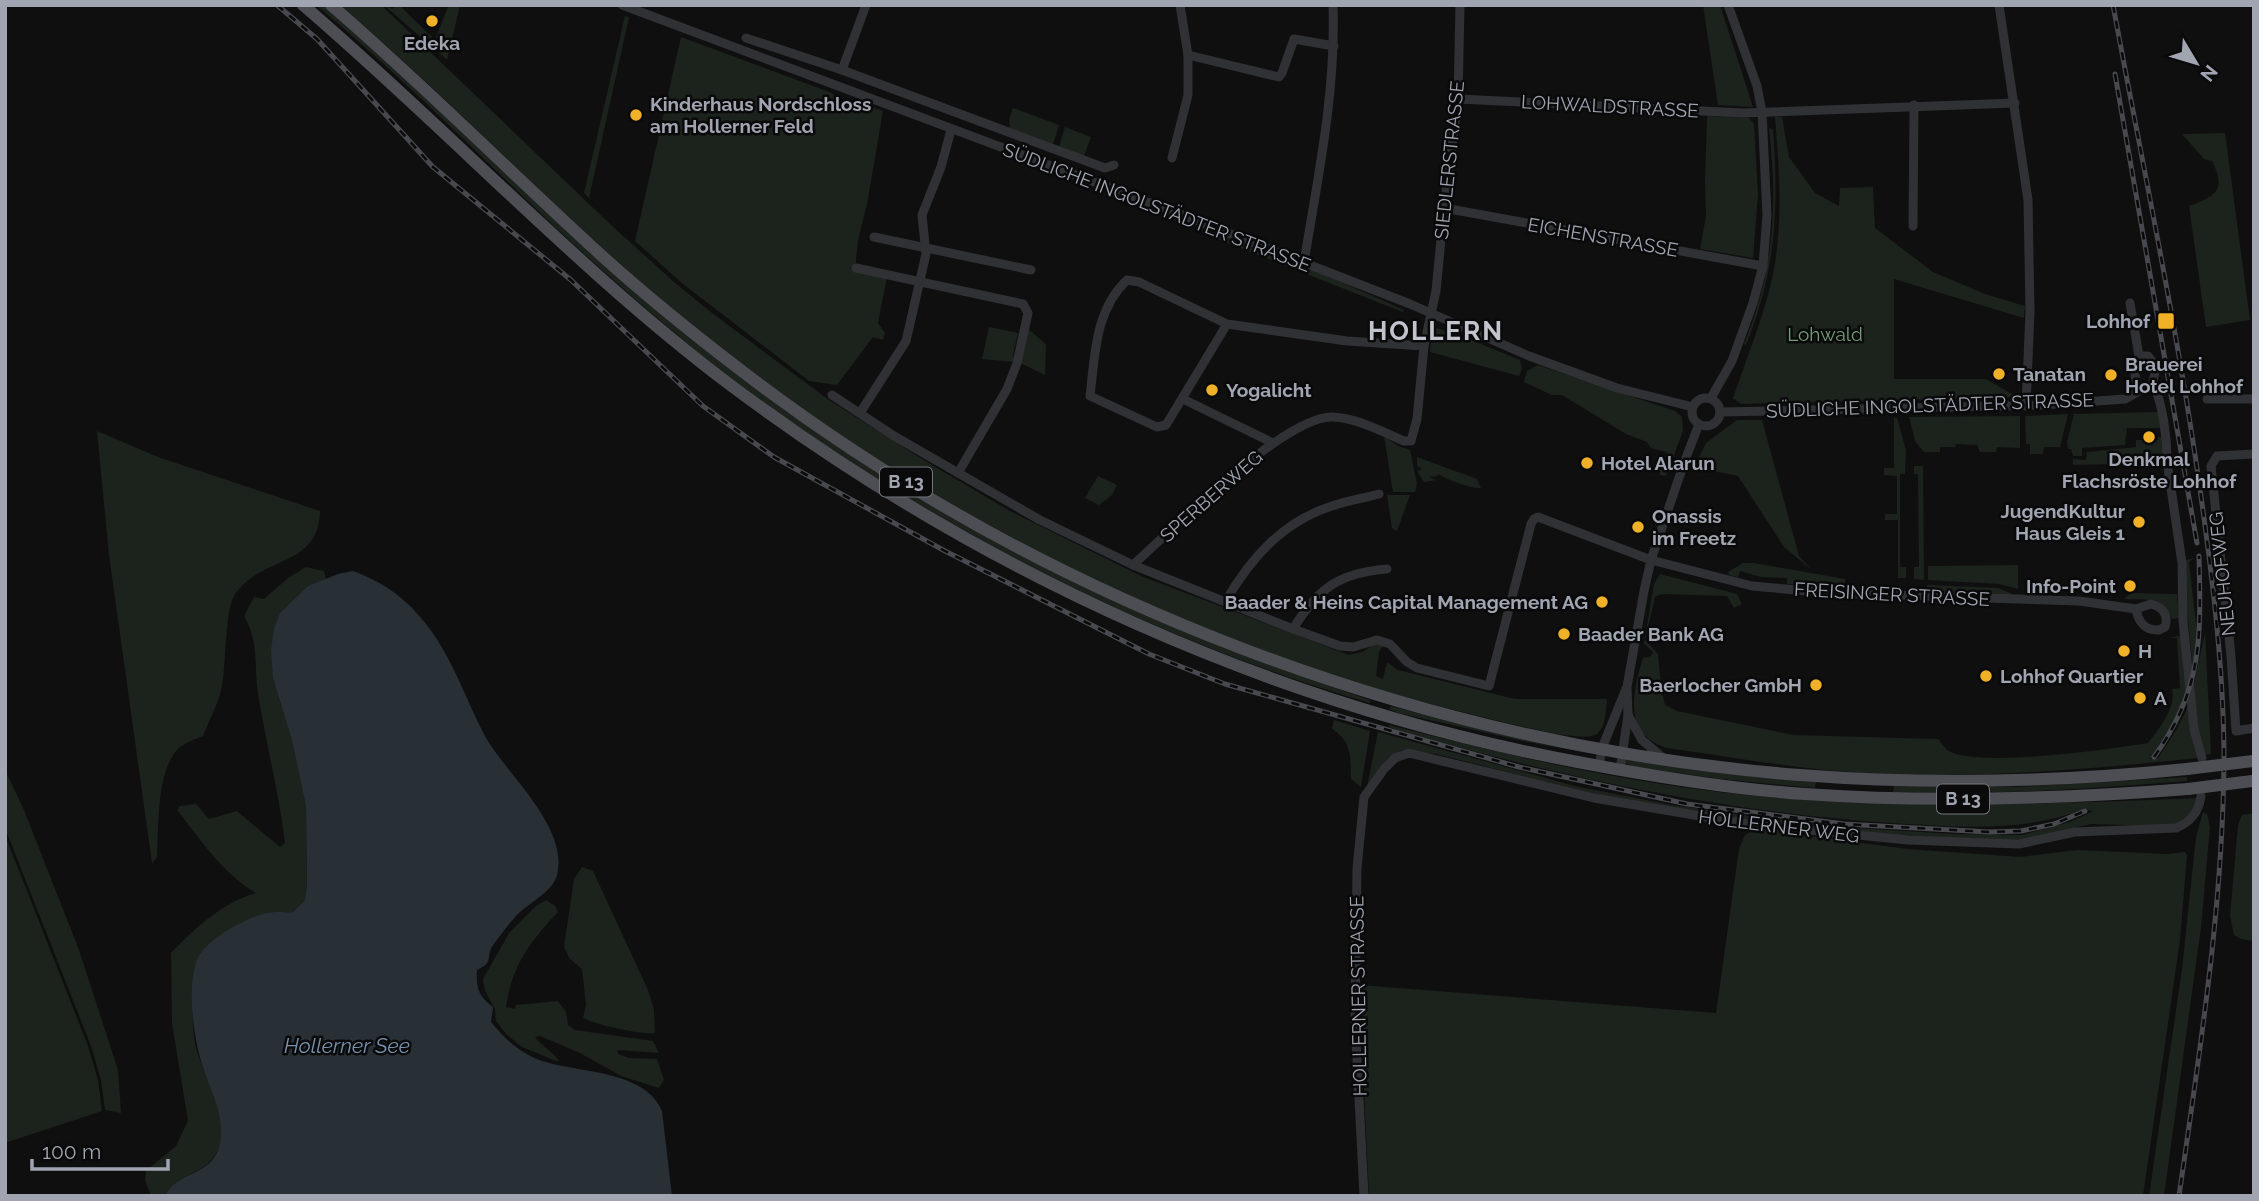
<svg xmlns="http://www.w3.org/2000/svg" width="2259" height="1201" viewBox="0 0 2259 1201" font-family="Raleway,sans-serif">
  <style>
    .green { fill: #1b231c }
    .water { fill: #282f35 }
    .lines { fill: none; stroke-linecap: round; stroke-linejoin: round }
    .minor { stroke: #303135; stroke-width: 9 }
    .major { stroke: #4c4e54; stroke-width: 12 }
    .rail-casing { stroke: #47494e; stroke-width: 5 }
    .rail { stroke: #0a0a0b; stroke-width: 2.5; stroke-dasharray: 8; stroke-linecap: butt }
    .major-bridge { stroke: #4c4e54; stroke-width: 12 }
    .poi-dot { fill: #f0b027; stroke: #0a0a0b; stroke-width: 2.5 }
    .labels { text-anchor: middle; stroke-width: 5; stroke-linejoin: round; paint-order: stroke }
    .shield { fill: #0a0a0b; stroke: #73767f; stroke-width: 2 }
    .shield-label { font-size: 18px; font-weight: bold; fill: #a0a5b1 }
    .poi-label { font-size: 19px; font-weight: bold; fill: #a0a5b1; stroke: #0a0a0b; text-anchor: start }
    .street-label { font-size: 19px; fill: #a0a5b1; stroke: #0a0a0b }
    .park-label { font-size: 19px; fill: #779c7a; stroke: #0a0a0b }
    .water-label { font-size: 21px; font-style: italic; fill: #7692ad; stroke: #0a0a0b }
    .district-label { font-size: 26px; font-weight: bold; letter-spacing: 2px; fill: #c1c4cd; stroke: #0a0a0b }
  </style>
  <rect width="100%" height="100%" fill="#0f0f10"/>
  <!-- green -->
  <g class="green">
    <path d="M316 5H322L339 18 708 352 833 442 961 523 1071 580 1222 647 1370 700V703C1190 650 1021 570 864 470 808 434 752 398 701 355 652 314 603 272 556 228 477 153 400 75 316 5Z"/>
    <path d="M340 5H381L610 224 674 282 712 313 829 400 927 462 1010 511 1141 576 1349 655 1362 652 1375 644 1383 646 1379 652 1376 676 1383 679 1387 662 1398 670 1515 699H1607C1606 709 1606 727 1597 734 1583 745 1498 720 1478 716 1207 651 925 513 708 339 579 235 466 113 340 5Z"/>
    <polygon points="384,5 392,9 399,5 435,40 448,7 444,5 460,5 447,60"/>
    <polygon points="1703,5 1720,5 1753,107 1718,105"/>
    <polygon points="625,16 629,17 589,198 584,193"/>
    <path d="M681 37 832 93C845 107 867 104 883 111L867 204 858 240 855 271 887 277 878 323 885 333 883 340 873 337 837 385 809 381 683 284 635 241Z"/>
    <polygon points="1013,108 1059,125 1053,144 1010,128 1009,120"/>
    <polygon points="1707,116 1749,118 1754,124 1758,194 1753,258 1700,249 1706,216 1705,183"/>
    <path d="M1775 117H1782L1789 157 1815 193 1839 206 1840 188 1873 187 1875 228 1933 272 1985 294 2025 306 2024 318 1894 279V379H1986L2017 397 1741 404 1733 398C1747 356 1766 312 1774 269 1783 218 1779 167 1775 117Z"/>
    <polygon points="1065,127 1091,137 1084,156 1059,147"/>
    <path d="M1769 128 1773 130C1779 209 1776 270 1746 345L1744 344C1774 271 1778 206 1769 128Z"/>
    <path d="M2225 133 2250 320 2206 327 2189 206C2215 197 2227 190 2212 161L2204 159 2182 134Z"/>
    <polygon points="1206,230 1332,278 1404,310 1403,312 1202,233"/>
    <polygon points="989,327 1018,333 1013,355 1015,362 982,359"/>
    <polygon points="1437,328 1463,337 1463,341 1469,343 1471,340 1520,360 1522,369 1519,376 1430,352 1431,342 1435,342 1436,335 1433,332"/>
    <polygon points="1028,329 1046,344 1045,375 1020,363"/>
    <polygon points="1538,365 1675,411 1682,417 1683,431 1666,476 1660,475 1660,471 1667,452 1651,448 1647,442 1626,434 1562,395 1552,395 1524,382 1527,371"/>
    <polygon points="2158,412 2162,428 2127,428 2125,445 2082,448 2082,456 2073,456 2071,449 2068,449 2067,442 2074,414"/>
    <polygon points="2068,414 2060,447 2044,447 2043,454 2030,454 2030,444 2026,444 2025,416"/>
    <polygon points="2020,416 2020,448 1997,447 1996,452 1980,452 1977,445 1956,444 1955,447 1940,447 1940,452 1924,452 1915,441 1909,417"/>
    <polygon points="1894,418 1897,418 1906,450 1905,474 1900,474 1900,567 1906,567 1906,578 1898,578 1898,520 1885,520 1885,514 1897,514 1897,476 1884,475 1884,468 1894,468"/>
    <polygon points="1737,420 1762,420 1799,556 1812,570 1784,547 1738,476 1694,467 1706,443"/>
    <path d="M97 431 158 457 320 511C319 569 259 555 234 596 225 611 226 666 222 686 219 703 209 720 203 736 195 739 185 743 178 749 156 772 159 826 157 857L152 863 109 555Z"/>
    <polygon points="1384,436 1398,446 1410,450 1417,484 1415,492 1393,492"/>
    <polygon points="2158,437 2162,437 2163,461 2157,462 2156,454 2115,456 2115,464 2073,465 2073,459 2086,460 2087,452 2136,447 2136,440 2158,440"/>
    <path d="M1417 457 1477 479 1481 488C1472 489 1447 480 1438 474L1437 476 1429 477 1436 480 1424 482 1417 471 1422 469 1417 466Z"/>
    <polygon points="1914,466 1923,466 1924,580 1914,579 1914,567 1919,567 1918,474 1914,474"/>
    <polygon points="1098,476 1117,485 1112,495 1099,505 1085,498"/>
    <polygon points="1387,495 1410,495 1397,531 1392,528"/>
    <polygon points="2194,558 2189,562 2197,632 2193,671 2185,590 2186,560"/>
    <polygon points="1743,563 1754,563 1845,579 1845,585 1842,588 1787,584 1787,578 1761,577 1740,571 1738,577 1729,575 1728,572"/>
    <polygon points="2018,565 2018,589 1999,584 1928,580 1928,566"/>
    <path d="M306 567 324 571 326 580 308 586 273 678 292 741 306 805 307 884 305 900 293 912H270L248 920 194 972C193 995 191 1020 195 1043 202 1076 231 1112 219 1147 208 1177 178 1170 165 1196H151L145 1180 146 1171 176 1146 188 1121 172 1023 171 953C194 929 223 902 256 893 223 874 200 839 177 810L180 806 196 804 209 819 237 811 280 847 285 843C279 793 266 744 258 694 254 666 259 641 244 616L254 597 264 599 288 578Z"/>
    <path d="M1660 574 1737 594 1742 604 1734 608 1727 596 1662 594 1655 597 1645 640 1658 654 1661 688 1665 705 1677 711 1793 735 1938 739C1941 742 1945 749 1949 751 1978 768 2112 749 2148 743 2160 727 2176 709 2172 689L2180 688 2177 638H2169L2183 635 2185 665 2183 668 2187 693 2169 729 2150 759 2158 758 2175 732 2188 707 2198 758C2092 769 1986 778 1879 774 1808 771 1738 758 1667 748 1623 734 1632 694 1643 658L1651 656 1653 652 1644 643 1654 584Z"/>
    <polygon points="1928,585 1998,588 2015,595 1927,591 1926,587"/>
    <path d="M2131 593 2177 594 2179 618 2172 619C2161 595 2147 600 2124 599Z"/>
    <polygon points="2205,633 2211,754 2206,755 2197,726 2193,687"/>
    <polygon points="1391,706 1499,733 1594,754 1523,741 1398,713 1389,709"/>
    <path d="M1334 720 1370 731 1361 787 1351 779C1350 758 1353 742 1332 729Z"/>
    <path d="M1389 725C1515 757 1641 787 1770 797 1913 809 2058 804 2198 798L2191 813 2176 824 2161 826 2091 824 2023 839 1997 840 1895 835 1720 817 1607 797 1436 754 1402 750 1387 759 1367 787 1378 732 1575 786 1672 805 1749 816 1859 828 1953 834 2022 835 2070 822 2093 811 2085 809C2022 833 1957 827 1891 823 1723 812 1561 777 1400 731L1389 727Z"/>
    <polygon points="1627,759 1720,773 1816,782 1815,788 1721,779 1635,767 1625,763"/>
    <polygon points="5,770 24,810 79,950 118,1070 121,1113 105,1110 101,1080 91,1046 5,828"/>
    <path d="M2187 777V781C2090 789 1992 795 1893 792L1894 786 2015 787Z"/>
    <polygon points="2203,812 2207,814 2210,827 2201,927 2164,1196 2149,1196 2182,969 2196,837"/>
    <polygon points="2254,813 2254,941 2241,939 2234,935 2230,916 2238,825 2242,815"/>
    <polygon points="1756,829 1908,849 2020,857 2077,850 2167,854 2185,852 2187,855 2180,940 2143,1196 1369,1196 1359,985 1716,1013 1739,849 1745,835"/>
    <polygon points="5,835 88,1046 98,1080 102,1111 5,1143"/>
    <path d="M582 867 593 871 648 990 654 1010 655 1033C640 1035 597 1025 583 1018L586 1005 582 969 570 959 564 947 574 879Z"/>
    <path d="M546 900 555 906 558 912C530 942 512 965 506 1007L515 1009 516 1005 558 1001 566 1012 568 1025 575 1030 653 1041 659 1053 617 1050 618 1054 629 1058 657 1059 664 1080 659 1088 621 1076 580 1053 540 1036 535 1037C542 1047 553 1051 559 1061H556L522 1047 507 1035 496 1021 495 1009 485 991 483 979 509 933 536 906Z"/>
  </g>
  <!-- water -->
  <path class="water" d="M353 571C382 582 402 595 422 619 451 653 465 698 485 736 506 774 569 826 557 875 553 892 528 903 516 916 508 925 501 935 493 945 485 957 495 962 477 970 476 988 478 996 493 1007L491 1022C506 1040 520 1053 542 1061 579 1073 645 1070 662 1111L672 1196H165C178 1169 213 1178 220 1143 225 1117 212 1094 204 1070 194 1043 186 988 197 960 205 939 246 918 266 913 275 911 284 913 293 912L305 900 307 884 306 806 292 741 273 678 271 650 274 629 280 613 308 586 338 574Z"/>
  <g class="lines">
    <!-- minor -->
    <g class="minor">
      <polyline points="622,5 1182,215 1410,304 1529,356 1617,388 1693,407"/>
      <polyline points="1999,5 2028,200 2030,312 2026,406"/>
      <polyline points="746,38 842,70 1105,168 1114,165"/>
      <polyline points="1188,55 1279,77 1282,73 1294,39 1334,46"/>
      <polyline points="842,70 866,5"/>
      <polyline points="1458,99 1743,113 2015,103"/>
      <polyline points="1172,158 1188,95 1188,55 1180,5"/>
      <polyline points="1444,208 1763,266"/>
      <polyline points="1913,226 1914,105"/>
      <polyline points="874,237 1031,270"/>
      <path d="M1304 262C1318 177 1336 92 1333 5"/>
      <polyline points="856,268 1023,304 1028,313 1017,363 1007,389 958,473"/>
      <polyline points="2130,303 2139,356 2134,365 2137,391"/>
      <path d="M1227 324 1166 425 1157 427 1090 396C1095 355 1095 310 1127 280L1139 282 1227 324 1347 341 1424 346"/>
      <path d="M2153 383C2163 405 2167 437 2167 461L2182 563 2183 621 2194 729 2202 758"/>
      <path d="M832 395 894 436 1040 520 1133 565 1293 629 1340 646 1353 647 1377 640 1390 644 1407 662 1417 668 1489 686 1531 524 1534 519 1538 517 1651 560 1752 586 1829 593 2079 601 2136 609 2151 604C2162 607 2169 614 2165 627L2159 630C2145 631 2138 621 2136 609"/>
      <circle cx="1706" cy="412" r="14"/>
      <polyline points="1711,398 1732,361 1753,303 1763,266 1767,215 1762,112 1757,86 1728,5"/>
      <polyline points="1183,399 1273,443"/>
      <polyline points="2207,399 2254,399"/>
      <polyline points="1720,412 2042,405 2125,399 2153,383 2156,366 2148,356 2139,356"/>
      <polyline points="860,413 906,341 926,254 922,215 941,167 951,130"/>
      <polyline points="2254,454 2217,456 2211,466 2231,656 2236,731 2254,728"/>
      <path d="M1133 565C1171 531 1285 415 1333 417 1357 418 1383 432 1404 441H1411L1417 419 1424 346 1436 291 1444 208 1458 99 1460 5"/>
      <path d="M1225 602C1251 558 1282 522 1332 506 1347 501 1364 498 1379 494"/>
      <path d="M1293 629C1318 588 1339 573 1387 569"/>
      <polyline points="1628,715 1642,740 1663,758"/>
      <polyline points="1599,767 1602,748 1626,689"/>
      <polyline points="1620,770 1628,715 1627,687 1644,591 1651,560 1684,463 1699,424"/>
      <path d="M1364 1196 1355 1020 1357 868 1364 797 1384 769 1395 758 1409 753 1594 798 1747 824 1908 840 2019 844 2075 832 2176 828C2191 822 2199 812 2201 796"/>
    </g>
    <!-- major -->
    <g class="major">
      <path d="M303 5C449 130 580 272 733 387 985 575 1275 706 1583 763 1657 777 1730 789 1805 794 1933 803 2060 799 2188 789"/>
      <path d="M331 5C424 85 510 172 600 254 644 294 691 332 738 368 1039 600 1421 746 1800 775 1929 785 2058 782 2187 769"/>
    </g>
    <defs>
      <g id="rail">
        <polyline points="277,5 317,39 433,167 571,280 703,406 774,457 945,551 1149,654 1225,684 1519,767 1687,804 1844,824 1989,832 2021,831 2054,824 2085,811"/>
        <path d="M2113 5C2142 162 2175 317 2198 475 2211 566 2223 659 2224 751 2224 900 2200 1049 2179 1196"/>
        <polyline points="2115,74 2197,543"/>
        <path d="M2154 757C2203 689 2201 637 2199 556"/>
      </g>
    </defs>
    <!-- rail casing -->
    <use href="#rail" class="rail-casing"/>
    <!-- rail -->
    <use href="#rail" class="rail"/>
    <!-- major-bridge -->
    <g class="major-bridge">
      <polyline points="2187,769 2253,761"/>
      <polyline points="2188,789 2252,781"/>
    </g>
  </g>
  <!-- markers -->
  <g class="poi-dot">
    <circle cx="432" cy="21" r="7"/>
    <circle cx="636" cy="115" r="7"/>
    <rect x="2157" y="312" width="18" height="18" rx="3.5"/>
    <circle cx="1999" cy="374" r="7"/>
    <circle cx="2111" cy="375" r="7"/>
    <circle cx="1212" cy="390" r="7"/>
    <circle cx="2149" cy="437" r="7"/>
    <circle cx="1587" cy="463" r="7"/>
    <circle cx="2139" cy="522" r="7"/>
    <circle cx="1638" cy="527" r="7"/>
    <circle cx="2130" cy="586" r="7"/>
    <circle cx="1602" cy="602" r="7"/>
    <circle cx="1564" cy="634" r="7"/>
    <circle cx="2124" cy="651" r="7"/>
    <circle cx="1986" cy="676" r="7"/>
    <circle cx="1816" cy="685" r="7"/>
    <circle cx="2140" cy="698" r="7"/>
  </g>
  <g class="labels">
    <!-- shield labels -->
    <g class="shield">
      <rect x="880" y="467.5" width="52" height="29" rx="5"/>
      <rect x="1937" y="784.5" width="52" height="29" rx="5"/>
    </g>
    <g class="shield-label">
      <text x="906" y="488">B 13</text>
      <text x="1963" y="805">B 13</text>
    </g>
    <!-- poi labels -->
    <g class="poi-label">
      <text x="432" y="50" text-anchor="middle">Edeka</text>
      <text x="650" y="111">Kinderhaus Nordschloss<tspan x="650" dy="22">am Hollerner Feld</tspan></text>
      <text x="2150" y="328" text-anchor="end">Lohhof</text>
      <text x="2125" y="371">Brauerei<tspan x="2125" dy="22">Hotel Lohhof</tspan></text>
      <text x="2013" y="381">Tanatan</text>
      <text x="1226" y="397">Yogalicht</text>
      <text x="2149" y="466" text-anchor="middle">Denkmal<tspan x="2149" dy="22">Flachsröste Lohhof</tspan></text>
      <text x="1601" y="470">Hotel Alarun</text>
      <text x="2125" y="518" text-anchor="end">JugendKultur<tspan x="2125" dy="22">Haus Gleis 1</tspan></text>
      <text x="1652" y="523">Onassis<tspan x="1652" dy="22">im Freetz</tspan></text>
      <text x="2116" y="593" text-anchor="end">Info-Point</text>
      <text x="1588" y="609" text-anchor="end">Baader &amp; Heins Capital Management AG</text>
      <text x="1578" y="641">Baader Bank AG</text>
      <text x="2138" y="658">H</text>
      <text x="2000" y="683">Lohhof Quartier</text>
      <text x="1802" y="692" text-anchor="end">Baerlocher GmbH</text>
      <text x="2154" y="705">A</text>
    </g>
    <!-- street labels -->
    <g class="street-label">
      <text transform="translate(1610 106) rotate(3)" y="7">LOHWALDSTRASSE</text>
      <text transform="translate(1449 160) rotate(-84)" y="7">SIEDLERSTRASSE</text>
      <text transform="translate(1157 207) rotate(21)" y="7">SÜDLICHE INGOLSTÄDTER STRASSE</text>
      <text transform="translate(1603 237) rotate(10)" y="7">EICHENSTRASSE</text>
      <text transform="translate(1930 405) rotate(-2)" y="7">SÜDLICHE INGOLSTÄDTER STRASSE</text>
      <text transform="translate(1211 496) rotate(-41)" y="7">SPERBERWEG</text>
      <text transform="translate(2222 574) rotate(-96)" y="7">NEUHOFWEG</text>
      <text transform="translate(1892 594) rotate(3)" y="7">FREISINGER STRASSE</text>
      <text transform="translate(1779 826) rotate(7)" y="7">HOLLERNER WEG</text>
      <text transform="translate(1358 996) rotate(-91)" y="7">HOLLERNER STRASSE</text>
    </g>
    <!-- park labels -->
    <g class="park-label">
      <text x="1825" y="341">Lohwald</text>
    </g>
    <!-- water labels -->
    <g class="water-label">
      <text x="347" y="1053">Hollerner See</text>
    </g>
    <!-- district labels -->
    <g class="district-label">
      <text x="1436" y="340">HOLLERN</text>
    </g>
  </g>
  <!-- border -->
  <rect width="2259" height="1201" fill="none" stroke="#a0a5b1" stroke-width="14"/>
  <!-- north arrow -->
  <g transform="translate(2196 63) rotate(128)" stroke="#0a0a0b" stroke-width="5" paint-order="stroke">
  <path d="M0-5L12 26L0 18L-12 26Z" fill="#a0a5b1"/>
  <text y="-10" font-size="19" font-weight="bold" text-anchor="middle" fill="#a0a5b1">N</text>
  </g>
  <!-- scale -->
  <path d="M32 1159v10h136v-10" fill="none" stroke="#a0a5b1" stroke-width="3.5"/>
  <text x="42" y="1159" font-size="21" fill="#a0a5b1" stroke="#0a0a0b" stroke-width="5" paint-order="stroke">100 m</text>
</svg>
